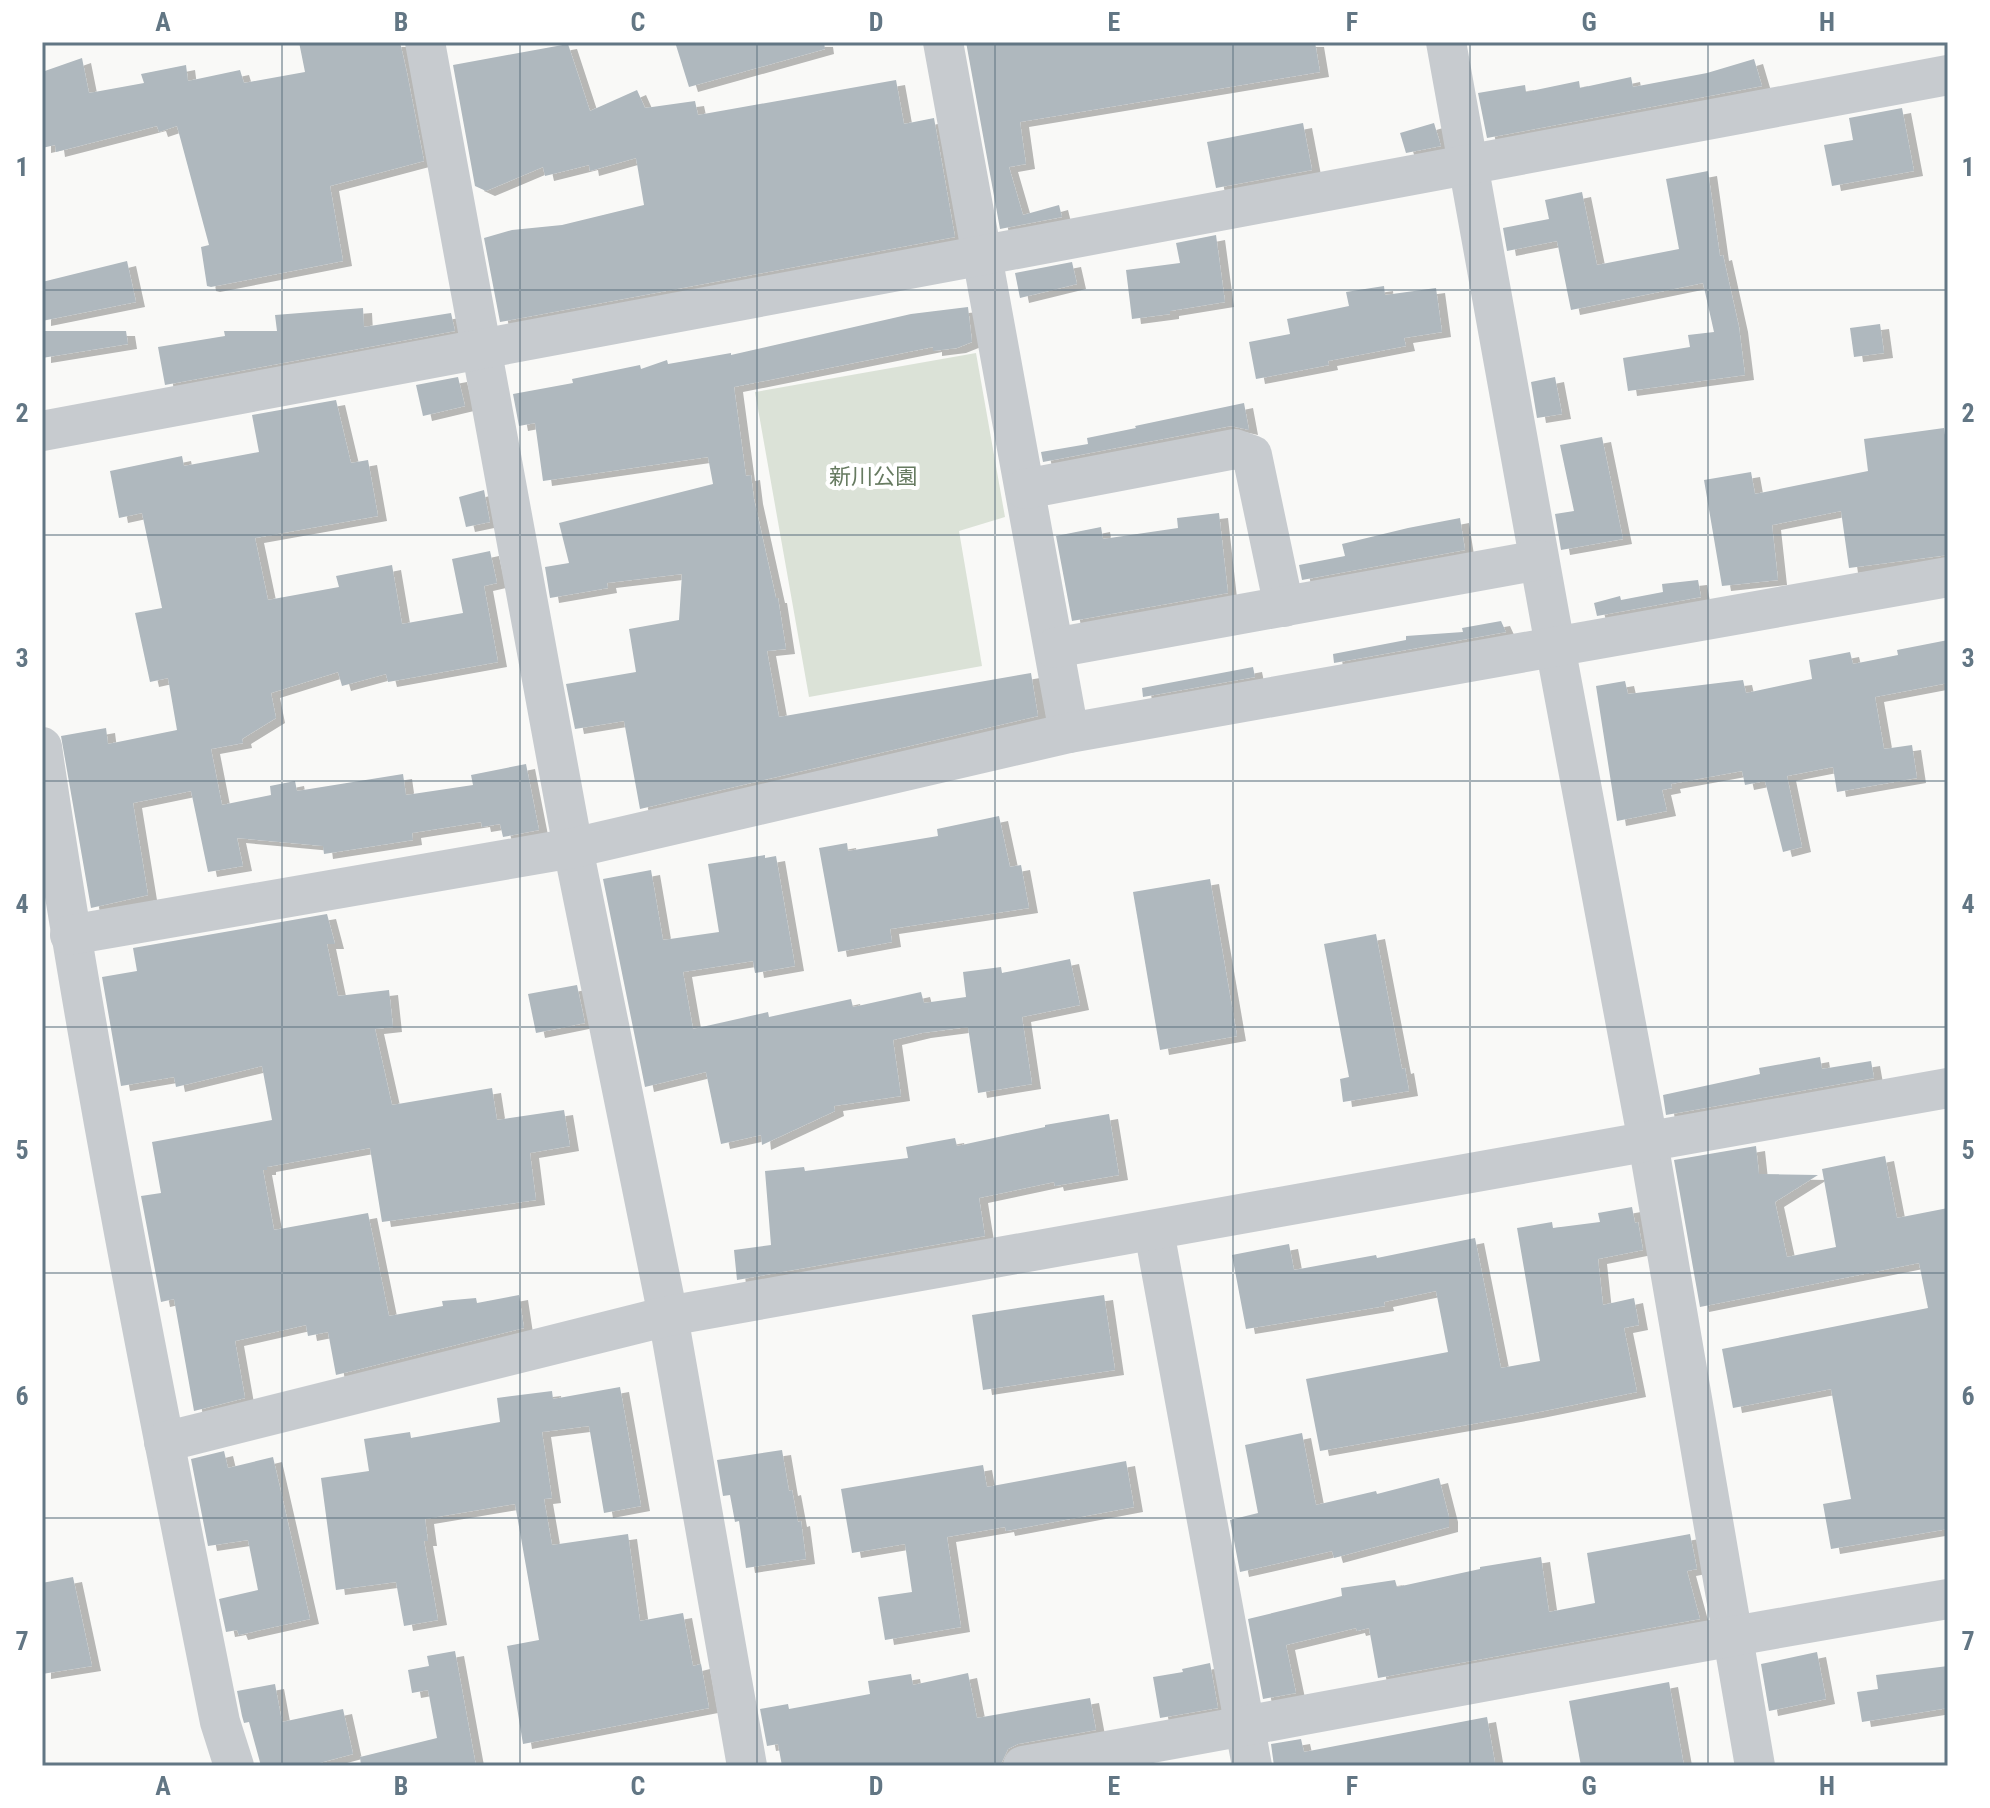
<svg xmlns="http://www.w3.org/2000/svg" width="1990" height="1808" viewBox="0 0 1990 1808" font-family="'Roboto Condensed','Noto Sans JP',sans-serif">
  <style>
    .green { fill: #dbe2d7 }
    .building { fill: #afb8be; filter: url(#shadow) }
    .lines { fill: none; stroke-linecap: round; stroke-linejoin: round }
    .minor { stroke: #c7cbcf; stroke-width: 40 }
    .grid { fill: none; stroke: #627684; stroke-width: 2; stroke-opacity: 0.55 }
    .labels { text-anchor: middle; stroke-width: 8; stroke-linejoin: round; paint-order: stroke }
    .park-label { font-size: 22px; fill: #677b61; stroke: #fff }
    .neatline { fill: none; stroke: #627684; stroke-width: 3 }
    .grid-label { font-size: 26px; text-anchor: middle; font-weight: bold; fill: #627684 }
  </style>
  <defs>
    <filter id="shadow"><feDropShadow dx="9" dy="5" stdDeviation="0" flood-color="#0004"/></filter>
  </defs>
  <rect width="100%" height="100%" fill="#f9f9f7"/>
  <!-- green -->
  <polygon class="green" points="976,353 1005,517 959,531 982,666 809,697 755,392"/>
  <!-- building -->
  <g class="building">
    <polygon points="299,42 400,42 407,73 424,161 330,186 343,261 211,287 207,286 201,247 209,245 177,126 159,132 157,126 56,152 55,145 42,148 42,72 82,58 89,93 144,83 141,74 186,65 188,81 240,70 244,83 305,72"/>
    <polygon points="675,42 824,42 825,49 689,87"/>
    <polygon points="966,42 1315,42 1320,72 1020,122 1026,164 1009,167 1023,215 1059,205 1062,217 1000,229"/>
    <polygon points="568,44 590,111 637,90 645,108 695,101 698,115 896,80 904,124 934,118 955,237 500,322 484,238 512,230 562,225 644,205 636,158 590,171 589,165 545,176 543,167 486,191 475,186 453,65"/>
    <polygon points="1754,59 1762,86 1487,138 1478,93 1525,85 1526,92 1579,81 1580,88 1631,77 1633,87 1707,73"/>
    <polygon points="1902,108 1914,171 1832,186 1824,145 1853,140 1849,118"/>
    <polygon points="1303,123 1312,170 1216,188 1207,142"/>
    <polygon points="1434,123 1441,146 1406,153 1400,133"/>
    <polygon points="1708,171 1720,256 1723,255 1739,327 1745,375 1628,391 1623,358 1690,347 1688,335 1714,332 1703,283 1571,310 1557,241 1507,251 1503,228 1549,219 1545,200 1582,192 1597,265 1679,249 1666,179"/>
    <polygon points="1216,235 1225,302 1170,311 1170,314 1132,319 1126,270 1180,263 1176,243"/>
    <polygon points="127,261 136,302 42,321 42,282"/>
    <polygon points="1072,262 1077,284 1020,298 1015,273"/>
    <polygon points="1384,286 1385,295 1436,288 1442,332 1404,338 1406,346 1328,361 1329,365 1256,379 1249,342 1290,334 1287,319 1349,306 1346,292"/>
    <polygon points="968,307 972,342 957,348 933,351 933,347 734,387 746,476 751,475 754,499 776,598 778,598 786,649 767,651 779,717 1031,673 1038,716 640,809 624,721 575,729 566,684 636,672 629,629 679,620 682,574 607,583 608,588 550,598 545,567 569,563 559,523 713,484 708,457 543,481 535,423 519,426 513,394 573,383 572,379 640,365 641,369 667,360 668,364 731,353 731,355 911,314"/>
    <polygon points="363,308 364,327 451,313 455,331 165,385 158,347 225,336 224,331 277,331 275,315"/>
    <polygon points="1880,324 1884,353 1854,357 1850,328"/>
    <polygon points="42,331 126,331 128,344 42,358"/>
    <polygon points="458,377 465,406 423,416 416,385"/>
    <polygon points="1555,377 1562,414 1537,418 1531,382"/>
    <polygon points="336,400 351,463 368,460 378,516 255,538 268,600 339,587 336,576 392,565 402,624 463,613 452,559 490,551 497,583 484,586 498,662 388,682 386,674 342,686 338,672 271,693 276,718 242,739 243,743 211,749 222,805 271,795 270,786 295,781 297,791 403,774 406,795 473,785 471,775 526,764 539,830 503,837 500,824 482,827 481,822 412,833 413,840 324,854 323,846 237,838 243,866 208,872 191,791 133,803 148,895 91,908 61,736 106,728 108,744 177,730 168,678 150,682 135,613 162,608 142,513 119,518 110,471 182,456 184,466 259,452 252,415"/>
    <polygon points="1244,403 1249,430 1231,426 1043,462 1041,452 1088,444 1087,438 1136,428 1135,426"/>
    <polygon points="1944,428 1948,458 1948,555 1849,568 1841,511 1772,525 1778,580 1722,586 1704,480 1751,472 1755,494 1868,471 1864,439"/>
    <polygon points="1602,437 1623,539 1561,550 1555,514 1574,511 1560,445"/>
    <polygon points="484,490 490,522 466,527 459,497"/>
    <polygon points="1219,513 1228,593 1072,621 1056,536 1101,527 1103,539 1178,528 1177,518"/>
    <polygon points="1460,518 1465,550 1302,580 1299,565 1345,556 1342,544 1408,528"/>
    <polygon points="1698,580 1701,597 1597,616 1594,603 1620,596 1621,600 1663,592 1662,584"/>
    <polygon points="1501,621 1506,632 1334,663 1333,654 1406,640 1406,636 1463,632 1462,628"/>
    <polygon points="1948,640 1948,683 1875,697 1884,749 1912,745 1917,778 1837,792 1833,767 1787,776 1802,847 1783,852 1765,781 1745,785 1742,771 1671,784 1672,788 1662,790 1667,811 1617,821 1596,686 1625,681 1628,694 1743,680 1746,693 1812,679 1809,660 1850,652 1853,664 1898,655 1897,650"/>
    <polygon points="1253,667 1255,677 1143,697 1142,688"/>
    <polygon points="999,816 1010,867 1021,865 1029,908 890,929 892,942 838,952 819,848 847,843 848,851 938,836 937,829"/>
    <polygon points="765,855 765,858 776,856 795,966 755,973 753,961 683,972 693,1029 768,1012 769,1017 851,999 853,1007 921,992 924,1003 966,997 963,972 1001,967 1002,973 1070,959 1080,1005 1022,1017 1032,1084 978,1093 968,1027 922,1033 893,1040 901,1096 834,1106 835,1111 762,1145 761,1135 721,1144 706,1072 645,1087 603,879 651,870 663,940 719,932 708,864"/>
    <polygon points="1210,879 1237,1036 1160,1050 1133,892"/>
    <polygon points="327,914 335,944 327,944 338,996 389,990 393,1027 375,1029 392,1105 492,1088 497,1120 564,1110 570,1146 530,1153 536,1200 382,1222 370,1148 267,1167 267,1170 263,1170 274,1230 368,1213 389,1316 443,1306 442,1301 476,1298 477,1303 519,1295 524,1328 336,1375 328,1332 308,1336 306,1325 235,1341 245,1398 194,1411 174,1299 161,1302 141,1196 161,1193 152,1142 272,1120 262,1066 176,1087 174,1077 121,1086 102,977 137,971 133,948"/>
    <polygon points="1376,934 1402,1069 1405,1068 1409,1091 1343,1102 1340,1079 1349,1077 1324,944"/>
    <polygon points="577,985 585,1023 536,1033 528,994"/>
    <polygon points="1820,1057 1822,1069 1871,1061 1874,1078 1666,1115 1663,1095 1760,1074 1759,1068"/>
    <polygon points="1109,1114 1119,1175 1055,1186 1054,1182 979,1198 985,1236 737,1280 734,1250 771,1245 765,1171 804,1167 805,1171 908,1158 906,1147 955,1138 957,1146 1045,1127 1045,1125"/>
    <polygon points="1756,1146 1759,1174 1818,1175 1775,1202 1787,1257 1836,1247 1822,1169 1885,1156 1897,1218 1948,1208 1948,1529 1831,1549 1823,1504 1851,1499 1831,1389 1733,1408 1722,1349 1928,1308 1919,1263 1700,1307 1674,1160"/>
    <polygon points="1632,1207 1635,1223 1638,1222 1643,1250 1598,1259 1603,1305 1634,1298 1639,1325 1624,1328 1637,1392 1534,1413 1320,1451 1306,1379 1448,1352 1436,1291 1384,1302 1385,1306 1246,1329 1232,1255 1289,1244 1294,1270 1376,1255 1377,1258 1475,1238 1501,1368 1540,1361 1517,1228 1552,1222 1553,1228 1600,1222 1598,1213"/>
    <polygon points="1104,1295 1115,1370 983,1390 972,1315"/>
    <polygon points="620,1387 641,1506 604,1513 589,1426 542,1432 552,1498 544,1499 552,1545 628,1534 640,1621 683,1613 693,1666 701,1664 709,1708 523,1744 507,1646 539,1640 515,1504 425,1519 428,1541 424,1541 438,1620 404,1626 396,1582 336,1590 321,1478 369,1471 364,1439 410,1432 411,1438 500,1422 497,1398 552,1391 553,1399"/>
    <polygon points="1302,1433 1316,1505 1376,1491 1377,1494 1439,1478 1449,1517 1449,1527 1334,1558 1332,1551 1240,1572 1230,1520 1258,1513 1245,1445"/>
    <polygon points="782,1450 789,1491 792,1490 798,1522 801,1521 806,1559 746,1568 739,1521 735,1522 730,1495 723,1496 717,1460"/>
    <polygon points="224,1451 228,1468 273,1457 310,1619 239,1635 237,1630 226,1632 219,1599 258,1590 248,1540 208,1546 191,1459"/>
    <polygon points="1126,1461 1134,1507 1006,1531 1005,1527 947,1537 961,1627 885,1640 878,1597 912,1592 905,1544 852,1553 841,1489 983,1465 987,1487"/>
    <polygon points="1690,1534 1697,1569 1687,1571 1700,1619 1378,1678 1369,1628 1357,1631 1356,1628 1286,1645 1296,1693 1263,1699 1248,1619 1342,1596 1341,1588 1395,1580 1397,1587 1480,1569 1480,1567 1541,1557 1549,1612 1595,1603 1587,1553"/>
    <polygon points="73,1577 92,1666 42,1674 42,1583"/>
    <polygon points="455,1651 476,1766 361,1766 360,1757 437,1738 428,1690 412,1693 408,1670 429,1666 427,1656"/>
    <polygon points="1817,1652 1826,1699 1769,1711 1761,1664"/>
    <polygon points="1210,1663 1218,1708 1160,1718 1153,1677 1183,1672 1182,1669"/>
    <polygon points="1948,1666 1948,1708 1862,1722 1857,1692 1878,1689 1876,1675"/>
    <polygon points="968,1673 977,1718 1090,1698 1096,1730 1018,1744 1008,1749 1001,1764 990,1766 782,1766 778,1744 767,1746 760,1709 788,1704 789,1709 870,1694 868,1681 911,1674 913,1685"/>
    <polygon points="1669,1682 1684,1766 1581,1766 1569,1701"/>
    <polygon points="275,1684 282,1722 343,1709 353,1754 308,1766 261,1766 249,1722 244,1723 242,1716 237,1691"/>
    <polygon points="1487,1717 1495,1763 1479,1766 1274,1766 1271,1744 1301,1739 1304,1752"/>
  </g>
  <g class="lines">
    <!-- minor -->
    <g class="minor">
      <polyline points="425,42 573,848 668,1316 747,1766"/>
      <polyline points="943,42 1069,733"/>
      <polyline points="1446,42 1555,646 1648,1142 1755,1766"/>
      <polyline points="42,431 1948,75"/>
      <polyline points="1025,489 1235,449 1252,455 1284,607"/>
      <polyline points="1054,648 1539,560"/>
      <path d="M42 747C90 1074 155 1398 220 1722L234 1766"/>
      <polyline points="70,935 573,848 1069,733 1948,577"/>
      <polyline points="1154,1231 1252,1766"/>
      <polyline points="164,1442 668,1316 1948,1088"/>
      <path d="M1023 1766C1331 1712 1639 1650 1948 1599"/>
    </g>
  </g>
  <!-- grid -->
  <path class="grid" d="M282 42V1766M520 42V1766M757 42V1766M995 42V1766M1233 42V1766M1470 42V1766M1708 42V1766M42 290H1948M42 535H1948M42 781H1948M42 1027H1948M42 1273H1948M42 1518H1948"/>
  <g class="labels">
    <!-- park labels -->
    <g class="park-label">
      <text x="873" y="484">新川公園</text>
    </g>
  </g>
  <!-- border -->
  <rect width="1990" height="1808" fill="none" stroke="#ffffff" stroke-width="88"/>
  <rect x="44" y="44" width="1902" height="1720" class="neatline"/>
  <g class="grid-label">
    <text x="163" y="31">A</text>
    <text x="401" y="31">B</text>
    <text x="638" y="31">C</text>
    <text x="876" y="31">D</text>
    <text x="1114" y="31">E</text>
    <text x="1352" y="31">F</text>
    <text x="1589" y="31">G</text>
    <text x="1827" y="31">H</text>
    <text x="22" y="176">1</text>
    <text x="1968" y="176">1</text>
    <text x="22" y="422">2</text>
    <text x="1968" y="422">2</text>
    <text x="22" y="667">3</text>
    <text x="1968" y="667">3</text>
    <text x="22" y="913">4</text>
    <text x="1968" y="913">4</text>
    <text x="22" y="1159">5</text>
    <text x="1968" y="1159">5</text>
    <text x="22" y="1405">6</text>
    <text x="1968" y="1405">6</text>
    <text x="22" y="1650">7</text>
    <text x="1968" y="1650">7</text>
    <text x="163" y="1795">A</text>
    <text x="401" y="1795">B</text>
    <text x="638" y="1795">C</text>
    <text x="876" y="1795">D</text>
    <text x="1114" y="1795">E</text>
    <text x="1352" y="1795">F</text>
    <text x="1589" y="1795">G</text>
    <text x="1827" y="1795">H</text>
  </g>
</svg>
